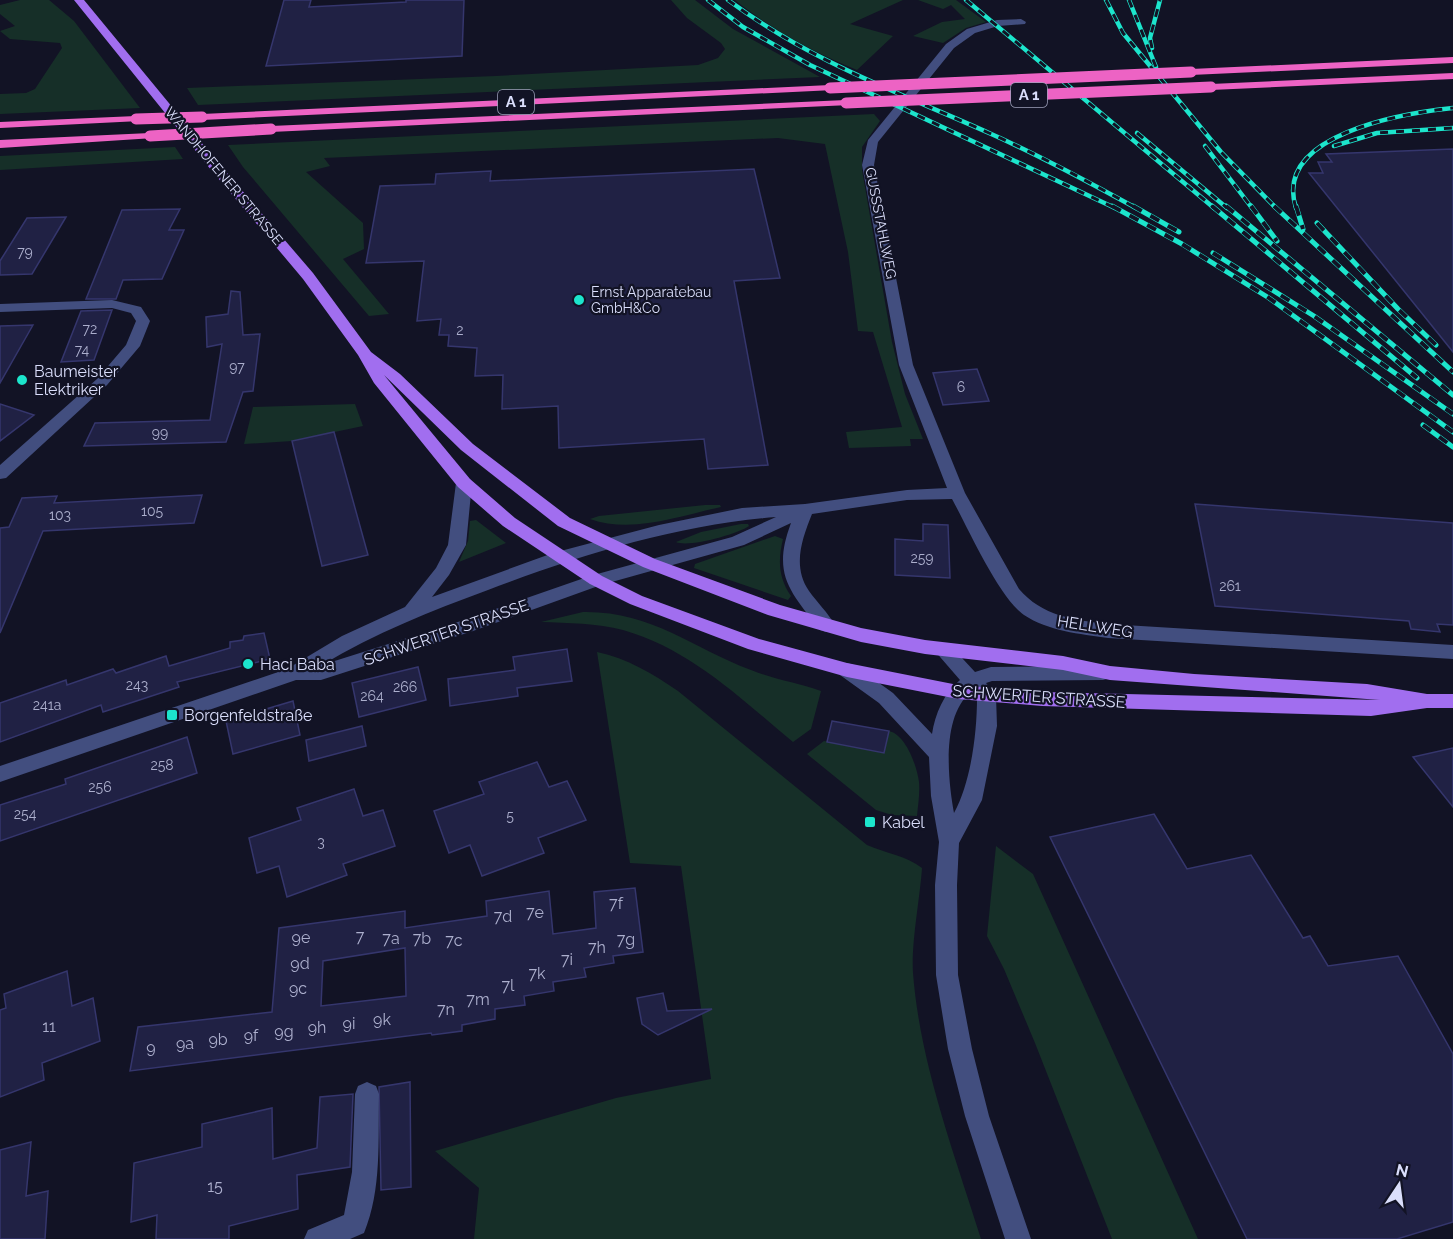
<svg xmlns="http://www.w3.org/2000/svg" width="1453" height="1239" viewBox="0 0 1453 1239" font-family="Raleway,sans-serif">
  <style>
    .green { fill: #162f28 }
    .building { fill: #202144; stroke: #35366d; stroke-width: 1.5; fill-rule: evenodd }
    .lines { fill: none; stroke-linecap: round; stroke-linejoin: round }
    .minor { fill: #424e7f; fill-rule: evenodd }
    .major { fill: #a16eef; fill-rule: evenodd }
    .highway { fill: #ed63c4; fill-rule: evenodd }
    .rail-far1-casing { stroke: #1ce5cc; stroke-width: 4.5 }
    .rail-casing { stroke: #1ce5cc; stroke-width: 5 }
    .rail-far1 { stroke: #121325; stroke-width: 3; stroke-dasharray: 8; stroke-linecap: butt }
    .rail { stroke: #121325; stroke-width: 4; stroke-dasharray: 10; stroke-linecap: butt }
    .highway-bridge { stroke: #ed63c4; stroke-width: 11 }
    .poi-dot { fill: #1ce5cc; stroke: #121325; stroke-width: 2 }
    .labels { text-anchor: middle; stroke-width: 4.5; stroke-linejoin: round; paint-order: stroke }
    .far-street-label { font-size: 14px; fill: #dadefb; stroke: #121325 }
    .number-label { font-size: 14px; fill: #acafcd }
    .far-poi-label { font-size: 14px; fill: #dadefb; stroke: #121325; text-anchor: start }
    .shield { fill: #121325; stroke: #9ea1bb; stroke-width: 1.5 }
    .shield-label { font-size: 15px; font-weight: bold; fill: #dadefb }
    .poi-label { font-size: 16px; fill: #dadefb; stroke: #121325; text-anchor: start }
    .street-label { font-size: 16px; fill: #dadefb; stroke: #121325 }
    .near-number-label { font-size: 16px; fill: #acafcd }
  </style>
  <rect width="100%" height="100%" fill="#121325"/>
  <!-- green -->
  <g class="green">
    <polygon points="20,0 49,0 74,21 140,108 0,114 0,94 26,93 35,89 62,48 60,43 10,39 0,31 15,26 0,14 0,5"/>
    <polygon points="671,0 695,0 733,29 820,77 198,105 187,88 496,76 698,65 718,58 725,49 721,43 687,18"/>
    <path d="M735 0H903L850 24 893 36 857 70C813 52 772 30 735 0Z"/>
    <polygon points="918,0 956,0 986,22 966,28 943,43 913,36 942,22 965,19 951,5 943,9"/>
    <polygon points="874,114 880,121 862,147 862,170 892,342 905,394 923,439 910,439 911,446 849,448 846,432 902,427 873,332 858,331 848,252 825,144 778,138 324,158 330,166 306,172 363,223 364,249 343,259 389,314 369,316 243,167 228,145"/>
    <polygon points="175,147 183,159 0,170 0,156"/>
    <polygon points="355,404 363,426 292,441 244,444 253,407"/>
    <path d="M705 505H720L721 507C679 516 632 534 590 519L599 516Z"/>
    <polygon points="476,520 506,543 459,562 468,541 470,521"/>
    <path d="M741 524H748L749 526C738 534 688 548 676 542L701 532Z"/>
    <path d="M775 536 783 539C778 560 778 577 791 596L788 600 694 568 695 564Z"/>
    <path d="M583 612C652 611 690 647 751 670 773 679 798 683 821 691L811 729 793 742C740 698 690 649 623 630 597 623 568 623 541 622Z"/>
    <path d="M597 652C627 658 653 674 678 691L867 845C885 853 907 856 922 868 920 898 911 943 913 973 920 1064 954 1152 981 1239H474L479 1188 435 1151 616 1098 711 1079 681 866 630 863Z"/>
    <path d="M889 731C906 735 917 766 919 782 920 793 918 805 917 816L892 815 876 810 807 754 824 741 884 753Z"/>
    <polygon points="996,846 1033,874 1198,1239 1112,1239 1035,1043 1004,969 987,936"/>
  </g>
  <!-- building -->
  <g class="building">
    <polygon points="284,0 311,0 309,7 406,2 406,0 464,0 462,56 266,66"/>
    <polygon points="1453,149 1453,352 1309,173 1323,173 1318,162 1332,162 1326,154"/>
    <polygon points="754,169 780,278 734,281 768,465 708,469 704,439 559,448 558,406 502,409 503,375 475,376 477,348 448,346 449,335 439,335 441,319 417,321 424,261 366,263 380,186 435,184 436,174 491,171 490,181"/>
    <polygon points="180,209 169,230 184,230 162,279 123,280 116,299 86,299 122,210"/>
    <polygon points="66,217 32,274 0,275 0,261 27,218"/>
    <polygon points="231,291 240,292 243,335 260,334 253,391 243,392 226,442 84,446 95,423 210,420 222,344 207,347 206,317 228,314"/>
    <polygon points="112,310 94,360 61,362 81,311"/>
    <polygon points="33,325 0,383 0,326"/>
    <polygon points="977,369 989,401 943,405 933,373"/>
    <polygon points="0,404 34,415 0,441"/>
    <polygon points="334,432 368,555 322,566 292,441"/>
    <polygon points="202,495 194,523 43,531 0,633 0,528 9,527 22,498 57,496 54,503"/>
    <polygon points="1195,504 1453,523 1453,625 1437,624 1440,632 1411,629 1409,621 1215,606"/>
    <polygon points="923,524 948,525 950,578 895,575 895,539 923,541"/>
    <polygon points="264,633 270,659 177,682 179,687 103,712 101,705 0,742 0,703 66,680 67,685 113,669 116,673 166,656 169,666 230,648 230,642 243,640 244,636"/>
    <polygon points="567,649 572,681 517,688 518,696 450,706 448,679 515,670 513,657"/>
    <polygon points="418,667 426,700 359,717 352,683"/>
    <polygon points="293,701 300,735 233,754 226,721"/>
    <polygon points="832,721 889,731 884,753 827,742"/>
    <polygon points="362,726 366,746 309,761 306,740"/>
    <polygon points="187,737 197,773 0,841 0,805 66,784 65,779"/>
    <polygon points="1453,748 1453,807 1413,757"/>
    <polygon points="537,762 549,787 567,781 586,820 538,838 544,853 482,876 470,845 449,853 434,811 484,794 479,782"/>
    <polygon points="354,789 363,816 383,810 395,846 343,864 347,875 287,897 279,866 257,873 249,838 301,820 297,808"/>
    <polygon points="1154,814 1187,869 1251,855 1303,938 1310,936 1328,966 1398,956 1453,1054 1453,1222 1397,1239 1247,1239 1050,837"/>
    <path d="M635 888 643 952 613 956 614 963 584 968 586 977 553 982 554 991 524 996 525 1005 495 1009V1019L462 1025V1031L432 1035 431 1033 130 1071 138 1027 272 1012 279 928 405 911V928L487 916 486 901 549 891 553 934 596 928 594 892ZM405 948 406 996 321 1006 323 961Z"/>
    <polygon points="67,971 72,1006 93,998 100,1041 42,1063 44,1080 0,1097 0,1010 6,1008 4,994"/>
    <polygon points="663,993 667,1011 712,1009 658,1035 642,1024 637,998"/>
    <polygon points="410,1082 411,1187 381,1190 379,1087"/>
    <polygon points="353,1094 350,1167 297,1175 298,1209 229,1226 229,1239 156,1239 157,1215 131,1222 134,1163 202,1147 202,1124 272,1108 273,1159 317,1148 320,1097"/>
    <polygon points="31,1142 26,1196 48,1191 45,1239 0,1239 0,1150"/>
  </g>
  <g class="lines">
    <!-- minor -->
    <g class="minor">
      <path d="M1021 19 1026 22 1025 24 998 26 975 33 954 48 878 142 874 165 913 365 965 493 1019 589C1042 616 1074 620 1108 624L1453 645V659L1108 638C1080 634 1048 631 1024 615 999 598 968 528 952 499L907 500 812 514C802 539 792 566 809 591 817 602 828 613 835 625L832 630 826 632 820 630C789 590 772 574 791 523L744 545 601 585 473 631 321 680H296L0 782V766L287 669 342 636 405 607 436 568 448 545 456 483 458 479H470L472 483 466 545 449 575 432 597 553 553 659 525 742 508 805 504 907 490 947 488 899 365 862 165 868 140 946 44 967 29 997 20ZM776 517 732 537 590 576 461 621 322 665C375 633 431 611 488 590 580 555 677 525 776 517Z"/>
      <polygon points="112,300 141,307 150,321 140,346 107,385 6,478 0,479 0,465 97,379 126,345 136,321 131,313 112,308 0,312 0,304"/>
      <path d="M943 643 950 645 975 672 991 667 1103 666 1110 668 1112 673 1110 678 1103 680 992 681 986 683 996 696 997 726 982 800 959 843 957 885 958 975 972 1049 989 1116 1031 1239H1005L965 1116 948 1049 936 975 935 885 939 842 931 796 929 757 879 703 840 675 838 670 840 665 847 663 854 665 893 693 932 734C935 714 944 693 960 680L934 650 936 645ZM971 692 977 698C977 733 971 782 954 813 948 780 941 716 971 692Z"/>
      <path d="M367 1082 376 1086 379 1094C378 1139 382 1190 364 1233L350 1239H304L308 1230 344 1215 352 1172 355 1094 358 1086Z"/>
    </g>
    <!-- major -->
    <path class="major" d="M74 0H84L215 159 313 273 371 352 400 374 473 444 570 518 655 559 780 605 861 628 925 640 1063 656 1110 666 1194 674 1367 684 1427 694H1453V708H1427L1371 716 1042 706 958 699 847 677 748 649 630 604 590 584 503 526 458 487 374 383 358 355 303 279 207 165ZM384 375 461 450 558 526 643 567 768 615 861 642 925 654 1063 670 1110 680 1380 700 1042 692 958 685 847 663 759 639 642 596 602 576 515 518 470 479Z"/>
    <!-- highway -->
    <g class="highway">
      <polygon points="1453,57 1453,63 1191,75 1186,72 1191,69"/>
      <polygon points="1453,73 1453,79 1211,90 1205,87 1211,84"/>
      <polygon points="830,85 834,86 834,90 202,120 196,117 202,114"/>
      <polygon points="846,100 852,103 850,105 271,132 265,129 271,126"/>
      <polygon points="136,116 140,117 140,121 0,128 0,122"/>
      <polygon points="150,133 156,136 154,138 0,148 0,140"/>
    </g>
    <defs>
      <g id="rail-far1">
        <polyline points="708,0 743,27 810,65 1115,208"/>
        <path d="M728 0C812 62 895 91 989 133 1039 155 1087 181 1136 208"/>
        <polyline points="966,0 1214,208"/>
        <polyline points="1106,0 1123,33 1221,152 1276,208"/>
        <polyline points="1129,0 1156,67"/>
        <polyline points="1152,48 1150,38 1160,0"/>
        <polyline points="1137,133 1227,208"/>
        <polyline points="1205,146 1252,208"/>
        <polyline points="1334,146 1377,133 1453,128"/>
        <path d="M1296 208C1272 134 1405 113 1453 108"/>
      </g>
      <g id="rail">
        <polyline points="1112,206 1182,244 1269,298 1453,432"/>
        <polyline points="1133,206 1179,232"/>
        <polyline points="1212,206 1417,378"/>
        <polyline points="1226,206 1453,395"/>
        <polyline points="1251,206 1277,241"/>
        <polyline points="1274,206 1453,372"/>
        <polyline points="1296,206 1303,229"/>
        <polyline points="1317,223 1398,309 1436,345"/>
        <polyline points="1213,253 1314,316 1453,414"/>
        <polyline points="1423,425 1453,447"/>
      </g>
    </defs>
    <!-- rail-far1 casing -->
    <use href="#rail-far1" class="rail-far1-casing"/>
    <!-- rail casing -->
    <use href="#rail" class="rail-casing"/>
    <!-- rail-far1 -->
    <use href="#rail-far1" class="rail-far1"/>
    <!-- rail -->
    <use href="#rail" class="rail"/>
    <!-- highway-bridge -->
    <g class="highway-bridge">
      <polyline points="830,88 1191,72"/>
      <polyline points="846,103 1211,87"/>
      <polyline points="136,119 202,117"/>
      <polyline points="150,136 271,129"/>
    </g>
  </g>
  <!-- markers -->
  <g class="poi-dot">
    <circle cx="579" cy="300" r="6"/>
    <circle cx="22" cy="380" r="6"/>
    <circle cx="248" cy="664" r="6"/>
    <rect x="166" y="709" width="12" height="12" rx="3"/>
    <rect x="864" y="816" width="12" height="12" rx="3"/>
  </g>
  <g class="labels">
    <!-- far-street labels -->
    <g class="far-street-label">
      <text transform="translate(224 176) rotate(50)" y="5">WANDHOFENER STRASSE</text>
      <text transform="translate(881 223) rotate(79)" y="5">GUSSSTAHLWEG</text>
    </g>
    <!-- number labels -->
    <g class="number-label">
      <text x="25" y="257">79</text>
      <text x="90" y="334">72</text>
      <text x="460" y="335">2</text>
      <text x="82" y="355">74</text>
      <text x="237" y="372">97</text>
      <text x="961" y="392">6</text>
      <text x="160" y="438">99</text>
      <text x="152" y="516">105</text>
      <text x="60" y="520">103</text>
      <text x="922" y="563">259</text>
      <text x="1230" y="591">261</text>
      <text x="137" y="690">243</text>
      <text x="405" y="692">266</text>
      <text x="372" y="701">264</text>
      <text x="47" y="710">241a</text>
      <text x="162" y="770">258</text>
      <text x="100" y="792">256</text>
      <text x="25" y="819">254</text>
      <text x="510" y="821">5</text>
      <text x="321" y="847">3</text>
    </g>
    <!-- far-poi labels -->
    <g class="far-poi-label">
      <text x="591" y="297">Ernst Apparatebau<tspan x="591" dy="16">GmbH&amp;Co</tspan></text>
    </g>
    <!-- shield labels -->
    <g class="shield">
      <rect x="1011" y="83" width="36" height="24" rx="4.5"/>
      <rect x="498" y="90" width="36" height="24" rx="4.5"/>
    </g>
    <g class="shield-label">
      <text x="1029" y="100">A 1</text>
      <text x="516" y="107">A 1</text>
    </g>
    <!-- poi labels -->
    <g class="poi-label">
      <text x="34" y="377">Baumeister<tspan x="34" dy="18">Elektriker</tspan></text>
      <text x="260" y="670">Haci Baba</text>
      <text x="184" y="721">Borgenfeldstraße</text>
      <text x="882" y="828">Kabel</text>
    </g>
    <!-- street labels -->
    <g class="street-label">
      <text transform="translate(1095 626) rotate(9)" y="6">HELLWEG</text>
      <text transform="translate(446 632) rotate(-19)" y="6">SCHWERTER STRASSE</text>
      <text transform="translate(1039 696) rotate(4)" y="6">SCHWERTER STRASSE</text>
    </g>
    <!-- near-number labels -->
    <g class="near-number-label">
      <text x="616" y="909">7f</text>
      <text x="535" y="918">7e</text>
      <text x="503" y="922">7d</text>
      <text x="360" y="942">7</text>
      <text x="301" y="943">9e</text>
      <text x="391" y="944">7a</text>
      <text x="422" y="944">7b</text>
      <text x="626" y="945">7g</text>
      <text x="454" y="946">7c</text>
      <text x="597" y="953">7h</text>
      <text x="567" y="965">7i</text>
      <text x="300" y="969">9d</text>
      <text x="537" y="979">7k</text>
      <text x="508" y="991">7l</text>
      <text x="298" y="994">9c</text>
      <text x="478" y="1005">7m</text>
      <text x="446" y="1015">7n</text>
      <text x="382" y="1025">9k</text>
      <text x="349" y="1029">9i</text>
      <text x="49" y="1032">11</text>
      <text x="317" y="1033">9h</text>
      <text x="284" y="1037">9g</text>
      <text x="251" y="1041">9f</text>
      <text x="218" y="1045">9b</text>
      <text x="185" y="1049">9a</text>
      <text x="151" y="1053">9</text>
      <text x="215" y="1192">15</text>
    </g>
  </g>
  <!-- north arrow -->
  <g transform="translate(1399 1185) rotate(13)" stroke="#121325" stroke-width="4.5" paint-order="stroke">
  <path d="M0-4.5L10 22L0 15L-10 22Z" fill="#dadefb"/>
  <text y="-9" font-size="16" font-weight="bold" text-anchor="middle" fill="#dadefb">N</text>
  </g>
</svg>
